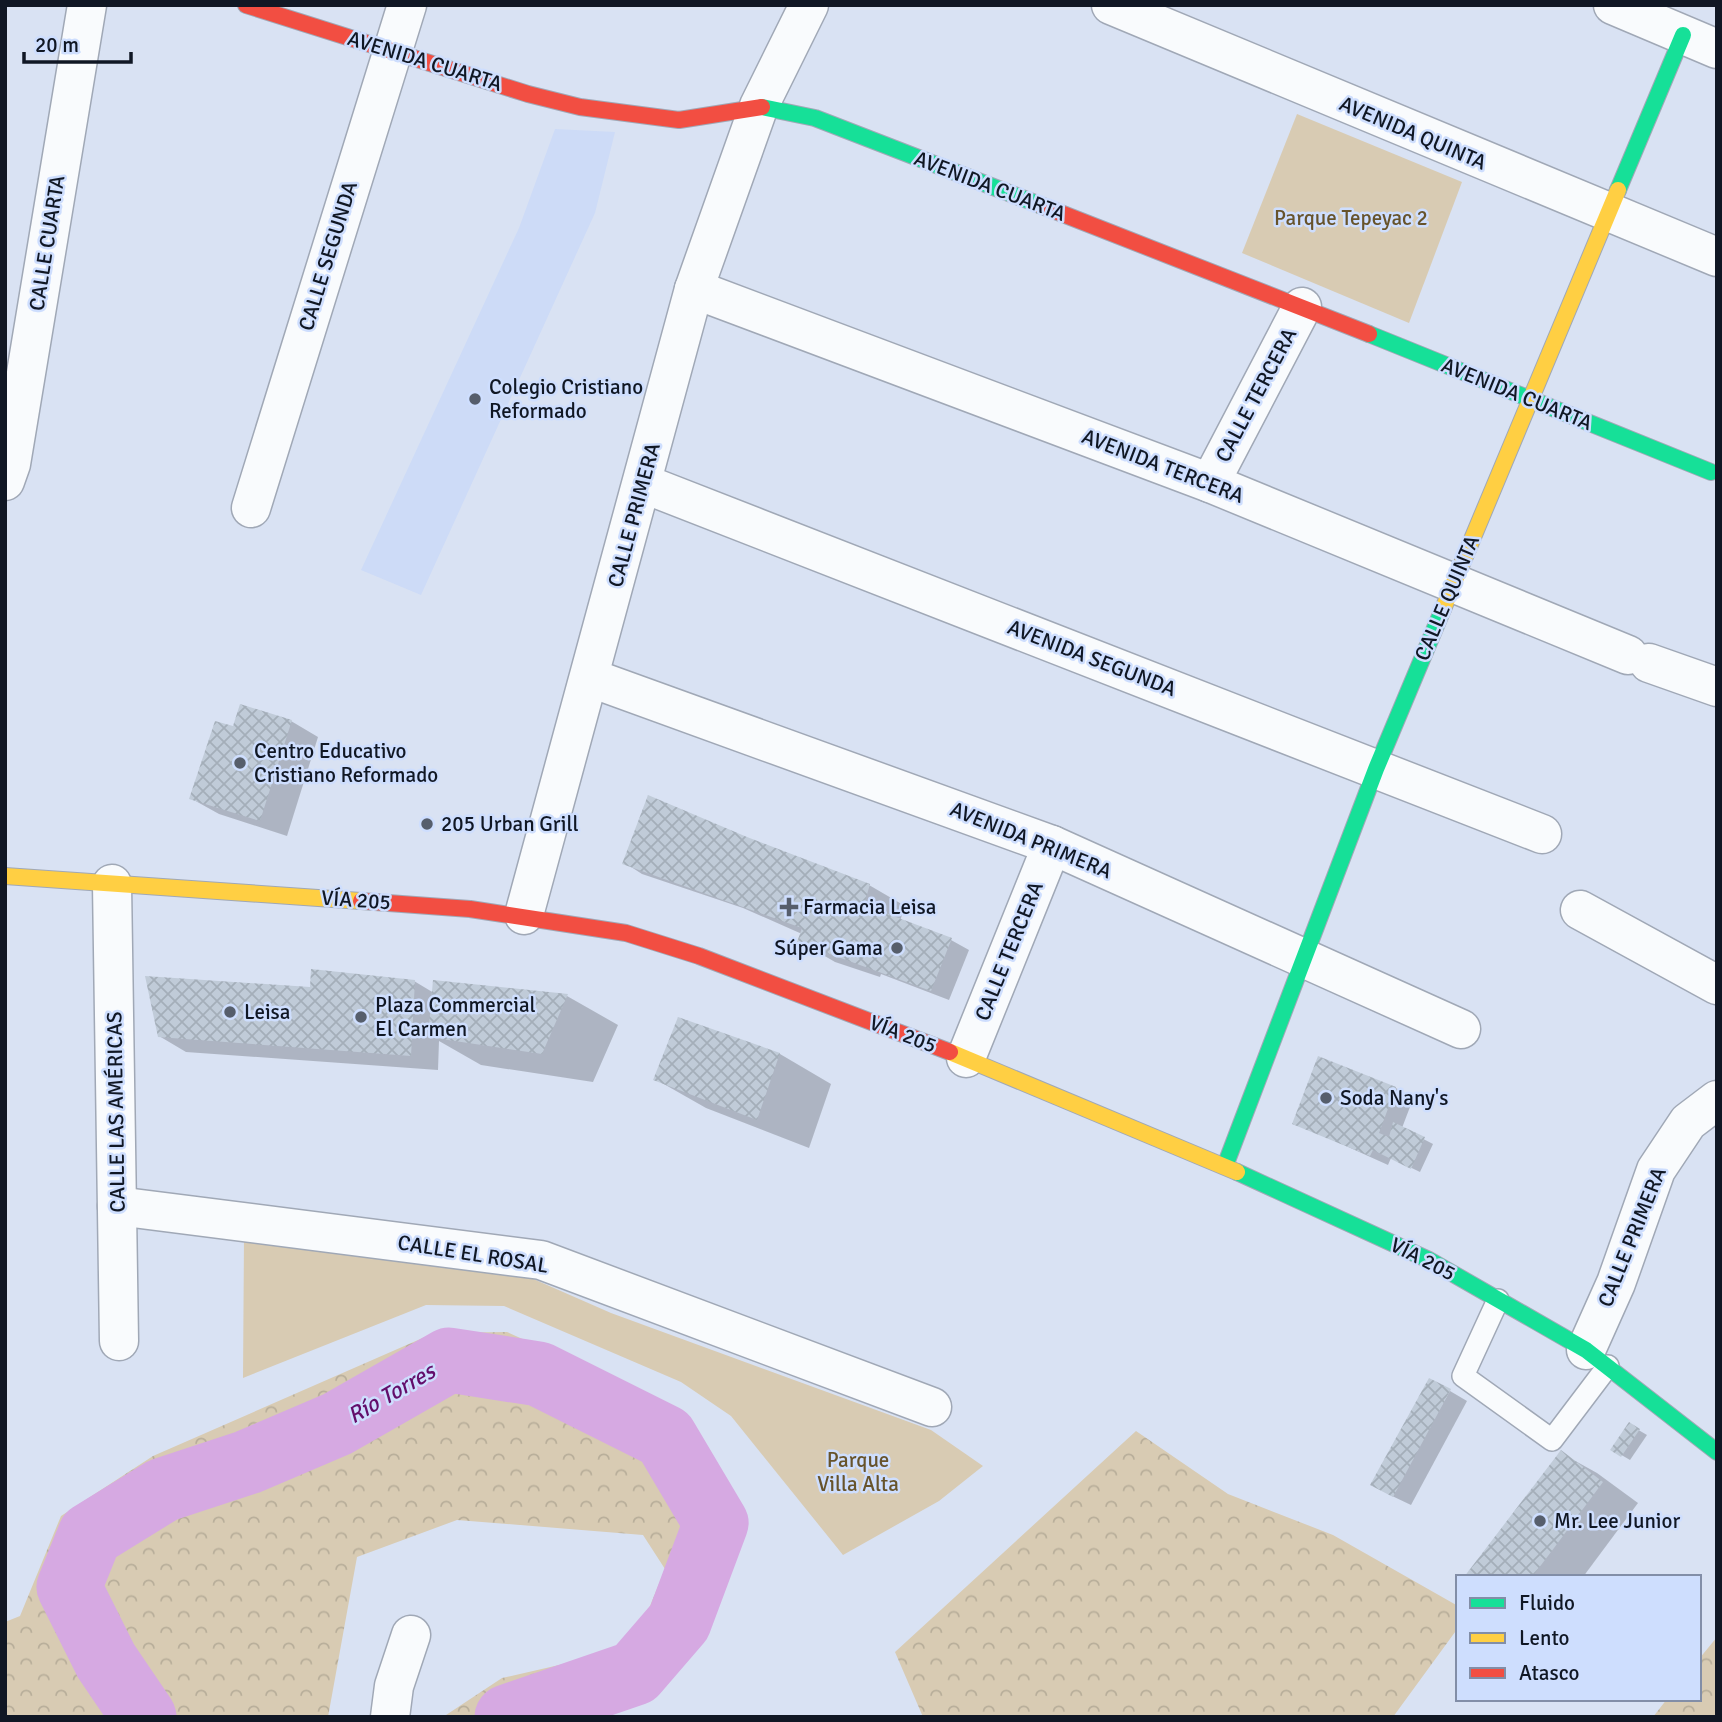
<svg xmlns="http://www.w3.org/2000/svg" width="1722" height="1722" viewBox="0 0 1722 1722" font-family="Signika,sans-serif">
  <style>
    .built { fill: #cddbf7 }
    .forest { fill: url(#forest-crowns) }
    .park { fill: #d8cbb3 }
    .shadow { fill: #0003 }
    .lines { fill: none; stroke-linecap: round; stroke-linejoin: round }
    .river { stroke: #d6a9e2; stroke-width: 65 }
    .building { fill: url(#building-cross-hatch) }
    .lane-casing { stroke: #a0a8b6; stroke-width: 24 }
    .street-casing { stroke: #a0a8b6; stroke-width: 41 }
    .fast-casing { stroke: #a0a8b6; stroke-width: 18 }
    .slow-casing { stroke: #a0a8b6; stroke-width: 18 }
    .jam-casing { stroke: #a0a8b6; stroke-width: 18 }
    .lane { stroke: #f9fbfd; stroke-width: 21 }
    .street { stroke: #f9fbfd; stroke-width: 38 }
    .fast { stroke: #16e098; stroke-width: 16 }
    .slow { stroke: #ffcf43; stroke-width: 16 }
    .jam { stroke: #f24e42; stroke-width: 16 }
    .poi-dot { fill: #565e6c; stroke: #cedefe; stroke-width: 2.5 }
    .labels { text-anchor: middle; stroke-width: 5; stroke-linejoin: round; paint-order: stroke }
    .street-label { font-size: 21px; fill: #101724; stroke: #cedefe }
    .park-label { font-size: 21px; fill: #67532b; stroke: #cedefe }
    .poi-label { font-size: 21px; fill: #101724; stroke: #cedefe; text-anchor: start }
    .water-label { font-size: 23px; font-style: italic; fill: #630d6b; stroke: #cedefe }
  </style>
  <defs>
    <pattern id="forest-crowns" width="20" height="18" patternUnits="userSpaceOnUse" patternTransform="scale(1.75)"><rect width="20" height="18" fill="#d8cbb3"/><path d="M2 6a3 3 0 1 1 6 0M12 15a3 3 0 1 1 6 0" fill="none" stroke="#b8ae9a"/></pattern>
    <pattern id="building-cross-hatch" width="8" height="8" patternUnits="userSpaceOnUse" patternTransform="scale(1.75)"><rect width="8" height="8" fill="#c0cbd8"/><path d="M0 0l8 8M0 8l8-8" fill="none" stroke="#a4aeb9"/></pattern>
  </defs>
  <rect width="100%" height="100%" fill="#d9e2f3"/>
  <!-- built -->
  <polygon class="built" points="555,129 615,132 595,213 421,595 361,570 519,228"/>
  <!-- forest -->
  <g class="forest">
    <polygon points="507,1332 674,1407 727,1515 697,1631 639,1691 550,1717 443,1717 502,1678 633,1648 665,1569 643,1535 457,1520 357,1557 328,1717 5,1717 5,1622 20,1616 61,1516 153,1456 434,1333"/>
    <polygon points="1136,1431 1228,1494 1333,1535 1458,1606 1458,1628 1393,1717 923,1717 895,1652"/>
    <polygon points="1717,1637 1717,1717 1653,1717 1667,1699 1699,1699 1699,1659"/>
  </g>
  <!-- park -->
  <g class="park">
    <polygon points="1297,114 1462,182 1409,323 1242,253"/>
    <polygon points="244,1237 522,1274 611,1313 931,1430 983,1466 939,1501 843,1555 731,1416 681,1382 504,1306 426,1305 243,1378"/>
  </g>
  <!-- shadow -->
  <g class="shadow">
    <polygon points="291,721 318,737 287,836 219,814 192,799"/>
    <polygon points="746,839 869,885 905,906 900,921 951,940 969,950 949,1000 881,974 880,977 835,962 799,941 802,934 743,908 642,874 625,863"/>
    <polygon points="414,981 434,993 567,996 618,1025 593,1082 481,1065 439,1041 438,1070 186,1052 159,1036 311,989"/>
    <polygon points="679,1019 780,1054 831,1084 809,1148 706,1108 655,1079"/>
    <polygon points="1396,1088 1413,1099 1402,1128 1433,1144 1420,1172 1391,1158 1388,1165 1295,1123"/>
    <polygon points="1450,1391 1467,1401 1411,1505 1390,1495"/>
    <polygon points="1630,1425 1647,1435 1630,1460 1613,1450"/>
    <polygon points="1561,1453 1597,1473 1638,1503 1583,1577 1466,1577"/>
  </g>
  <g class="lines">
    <!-- river -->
    <polyline class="river" points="144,1717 106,1661 69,1587 90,1535 163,1490 248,1462 337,1424 449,1360 539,1374 665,1437 716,1523 679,1622 635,1673 507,1717"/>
  </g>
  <!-- building -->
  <g class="building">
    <polygon points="240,704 292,720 260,821 189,799 215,721 233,726"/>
    <polygon points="648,795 747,837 870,884 864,905 952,938 931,991 797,942 802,928 622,864"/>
    <polygon points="311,969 415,980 411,1056 158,1037 145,976 310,987"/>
    <polygon points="433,980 568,994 542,1054 428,1037"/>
    <polygon points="678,1017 780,1053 757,1120 653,1080"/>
    <polygon points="1318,1056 1396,1087 1379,1133 1389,1137 1393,1122 1425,1137 1411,1169 1373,1150 1370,1156 1292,1124"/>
    <polygon points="1429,1378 1451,1389 1393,1497 1370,1485"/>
    <polygon points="1629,1422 1640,1429 1621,1457 1610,1450"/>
    <polygon points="1561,1450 1603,1482 1554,1548 1532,1577 1464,1577"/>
  </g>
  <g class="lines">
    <defs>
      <polyline id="lane" points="1498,1300 1463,1376 1552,1440 1608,1366"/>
      <g id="street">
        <polyline points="1111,5 1717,257"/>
        <polyline points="1613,5 1717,49"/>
        <polyline points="694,289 1210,483 1628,655"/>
        <polyline points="5,481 11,464 87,5"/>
        <polyline points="642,483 1542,834"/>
        <polyline points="1210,483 1302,307"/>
        <polyline points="251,508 407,5"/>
        <polyline points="1649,663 1717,687"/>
        <polyline points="591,678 1052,845 1461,1029"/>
        <polyline points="112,884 119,1341"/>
        <polyline points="1580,910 1717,985"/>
        <polyline points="524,915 694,289 759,106 809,5"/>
        <polyline points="966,1058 1052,845"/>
        <polyline points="117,1206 541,1260 932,1407"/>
        <polyline points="1586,1350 1616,1283 1656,1170 1688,1122 1717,1100"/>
        <polyline points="390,1717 394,1686 411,1635"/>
      </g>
      <g id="fast">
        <polyline points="762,107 815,118 1040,205"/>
        <polyline points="1618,190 1683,35"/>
        <polyline points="1369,334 1711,472"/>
        <polyline points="1225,1166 1376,769 1443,609"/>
        <polyline points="1237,1172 1429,1260 1586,1350 1717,1452"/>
      </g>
      <g id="slow">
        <polyline points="1443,609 1618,190"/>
        <polyline points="5,876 361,901"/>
        <polyline points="950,1052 1237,1172"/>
      </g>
      <g id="jam">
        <polyline points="246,5 528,94 580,107 679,120 762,107"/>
        <polyline points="1040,205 1369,334"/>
        <polyline points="361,901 470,909 626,933 699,956 950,1052"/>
      </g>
    </defs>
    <!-- lane casing -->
    <use href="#lane" class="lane-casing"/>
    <!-- street casing -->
    <use href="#street" class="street-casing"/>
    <!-- fast casing -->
    <use href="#fast" class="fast-casing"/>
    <!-- slow casing -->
    <use href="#slow" class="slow-casing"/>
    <!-- jam casing -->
    <use href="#jam" class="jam-casing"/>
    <!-- lane -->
    <use href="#lane" class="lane"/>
    <!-- street -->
    <use href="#street" class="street"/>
    <!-- fast -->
    <use href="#fast" class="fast"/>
    <!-- slow -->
    <use href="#slow" class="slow"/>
    <!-- jam -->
    <use href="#jam" class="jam"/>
  </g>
  <!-- markers -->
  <g class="poi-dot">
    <circle cx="475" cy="399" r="7"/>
    <circle cx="240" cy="763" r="7"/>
    <circle cx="427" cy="824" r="7"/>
    <path d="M785.5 896.5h7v7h7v7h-7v7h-7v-7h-7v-7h7z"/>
    <circle cx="897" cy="948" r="7"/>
    <circle cx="230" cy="1012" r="7"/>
    <circle cx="361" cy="1017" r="7"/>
    <circle cx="1326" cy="1098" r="7"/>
    <circle cx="1540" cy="1521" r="7"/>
  </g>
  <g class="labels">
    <!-- street labels -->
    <g class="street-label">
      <text transform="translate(425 61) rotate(17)" y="7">AVENIDA CUARTA</text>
      <text transform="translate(1413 133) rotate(23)" y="7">AVENIDA QUINTA</text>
      <text transform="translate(990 186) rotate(21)" y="7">AVENIDA CUARTA</text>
      <text transform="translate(47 243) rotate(-81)" y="7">CALLE CUARTA</text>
      <text transform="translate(328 256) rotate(-73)" y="7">CALLE SEGUNDA</text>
      <text transform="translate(1517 394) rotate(22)" y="7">AVENIDA CUARTA</text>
      <text transform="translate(1256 395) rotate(-62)" y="7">CALLE TERCERA</text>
      <text transform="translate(1163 466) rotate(21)" y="7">AVENIDA TERCERA</text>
      <text transform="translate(634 515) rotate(-75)" y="7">CALLE PRIMERA</text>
      <text transform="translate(1447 598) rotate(-67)" y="7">CALLE QUINTA</text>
      <text transform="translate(1092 658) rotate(21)" y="7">AVENIDA SEGUNDA</text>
      <text transform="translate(1031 840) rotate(22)" y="7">AVENIDA PRIMERA</text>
      <text transform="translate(356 900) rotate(4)" y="7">VÍA 205</text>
      <text transform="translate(1009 951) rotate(-68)" y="7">CALLE TERCERA</text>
      <text transform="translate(903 1034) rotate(21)" y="7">VÍA 205</text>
      <text transform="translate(116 1112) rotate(-91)" y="7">CALLE LAS AMÉRICAS</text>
      <text transform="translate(1632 1237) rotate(-68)" y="7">CALLE PRIMERA</text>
      <text transform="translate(473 1254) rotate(9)" y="7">CALLE EL ROSAL</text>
      <text transform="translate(1423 1259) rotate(27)" y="7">VÍA 205</text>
    </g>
    <!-- park labels -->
    <g class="park-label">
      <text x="1351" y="225">Parque Tepeyac 2</text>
      <text x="858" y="1467">Parque<tspan x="858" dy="24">Villa Alta</tspan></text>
    </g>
    <!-- poi labels -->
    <g class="poi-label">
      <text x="489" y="394">Colegio Cristiano<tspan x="489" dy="24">Reformado</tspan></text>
      <text x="254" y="758">Centro Educativo<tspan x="254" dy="24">Cristiano Reformado</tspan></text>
      <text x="441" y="831">205 Urban Grill</text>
      <text x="803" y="914">Farmacia Leisa</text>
      <text x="883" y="955" text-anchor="end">Súper Gama</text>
      <text x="375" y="1012">Plaza Commercial<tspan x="375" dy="24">El Carmen</tspan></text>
      <text x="244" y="1019">Leisa</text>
      <text x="1340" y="1105">Soda Nany's</text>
      <text x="1554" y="1528">Mr. Lee Junior</text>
    </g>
    <!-- water labels -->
    <g class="water-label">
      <text transform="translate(391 1393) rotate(-30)" y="8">Río Torres</text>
    </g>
  </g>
  <!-- border -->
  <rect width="1722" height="1722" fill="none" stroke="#101724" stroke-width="14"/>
  <!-- legend -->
  <rect x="1456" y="1575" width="245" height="126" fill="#cedefe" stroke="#828ea7" stroke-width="2"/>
  <rect x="1470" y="1598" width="35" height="10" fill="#16e098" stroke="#828ea7" stroke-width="2"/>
  <text x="1519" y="1610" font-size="21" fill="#101724">Fluido</text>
  <rect x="1470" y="1633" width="35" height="10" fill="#ffcf43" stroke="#828ea7" stroke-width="2"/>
  <text x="1519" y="1645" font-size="21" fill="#101724">Lento</text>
  <rect x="1470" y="1668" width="35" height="10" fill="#f24e42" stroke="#828ea7" stroke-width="2"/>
  <text x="1519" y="1680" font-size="21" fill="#101724">Atasco</text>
  <!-- scale -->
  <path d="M24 52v10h107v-10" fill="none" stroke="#101724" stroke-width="3.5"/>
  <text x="35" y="52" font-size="21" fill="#101724" stroke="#cedefe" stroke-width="5" paint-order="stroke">20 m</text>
</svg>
